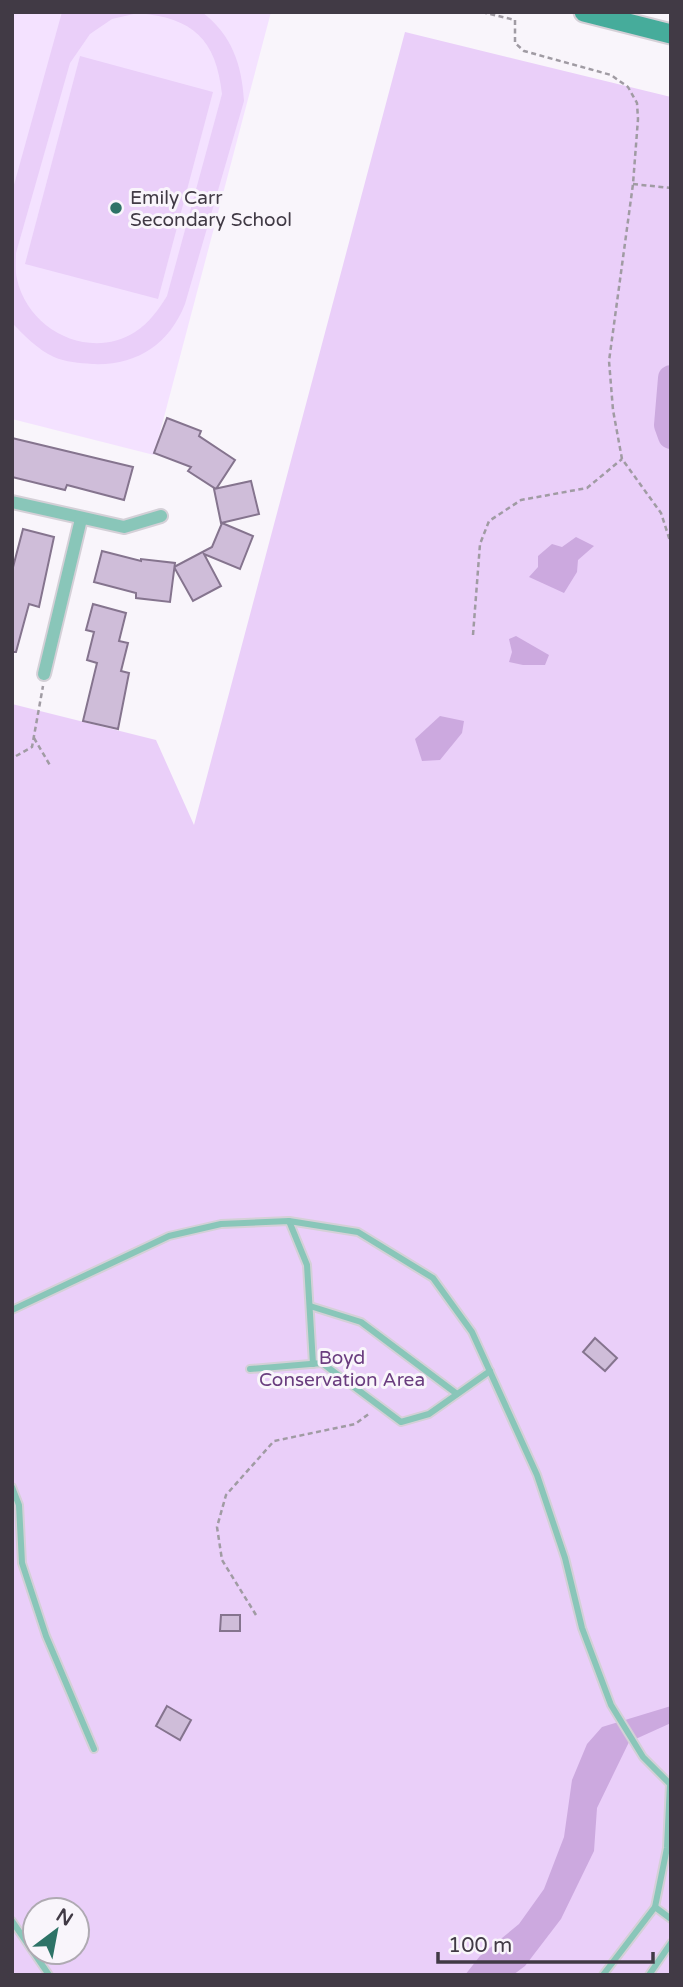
<svg xmlns="http://www.w3.org/2000/svg" width="683" height="1987" viewBox="0 0 683 1987" font-family="'Varela Round',sans-serif">
  <style>
    .built { fill: #f4e2ff }
    .green { fill: #eacff9; fill-rule: evenodd }
    .water { fill: #cca9df }
    .lines { fill: none; stroke-linecap: round; stroke-linejoin: round }
    .river { stroke: #cca9df; stroke-width: 26 }
    .building { fill: #cfbdd9; stroke: #85748e; stroke-width: 2 }
    .service-casing { stroke: #d4d0d7; stroke-width: 10 }
    .minor-casing { stroke: #d4d0d7; stroke-width: 16 }
    .secondary-casing { stroke: #d4d0d7; stroke-width: 23 }
    .path { stroke: #a09ba3; stroke-width: 2.5; stroke-dasharray: 5 3.5; stroke-linecap: butt }
    .service { stroke: #89c6b9; stroke-width: 6 }
    .minor { stroke: #89c6b9; stroke-width: 12 }
    .secondary { stroke: #46ac9b; stroke-width: 19 }
    .poi-dot { fill: #2e7367; stroke: #f9f5fb; stroke-width: 2.5 }
    .labels { text-anchor: middle; stroke-width: 6; stroke-linejoin: round; paint-order: stroke }
    .poi-label { font-size: 19px; fill: #413a45; stroke: #f9f5fb; text-anchor: start }
    .park-label { font-size: 19px; fill: #6a3d7f; stroke: #f9f5fb }
  </style>
  <rect width="100%" height="100%" fill="#f9f5fb"/>
  <!-- built -->
  <polygon class="built" points="12,12 271,12 154,455 12,419"/>
  <!-- green -->
  <g class="green">
    <path d="M62 12H202C232 35 242 65 244 101L185 304C169 345 136 366 92 364 80 363 65 362 54 357 38 350 24 335 12 323V192ZM138 13C193 18 216 39 222 94L167 296C158 310 150 322 135 332 89 361 28 330 17 279 15 271 16 261 16 253L70 63 90 34 112 19Z"/>
    <path d="M405 32 671 97V1975H12V704L156 740 194 825ZM35 1910H77V1952H35Z"/>
    <polygon points="80,56 213,92 158,299 25,264"/>
  </g>
  <!-- water -->
  <g class="water">
    <polygon points="576,537 594,546 578,560 577,572 564,593 529,577 538,567 538,556 552,544 562,547"/>
    <polygon points="516,636 549,655 545,665 523,665 509,662 512,652 509,639"/>
    <polygon points="440,716 464,721 462,733 440,760 422,761 415,739"/>
    <polygon points="671,1706 671,1723 629,1742 597,1808 594,1851 561,1919 525,1966 513,1975 465,1975 480,1956 519,1924 544,1889 564,1837 572,1780 587,1744 602,1727"/>
  </g>
  <g class="lines">
    <!-- river -->
    <polyline class="river" points="671,378 667,425 671,436"/>
  </g>
  <!-- building -->
  <g class="building">
    <polygon points="167,418 201,431 199,436 235,460 216,489 188,471 191,467 154,453"/>
    <polygon points="12,438 133,467 124,500 67,485 65,490 12,477"/>
    <polygon points="251,481 259,514 221,523 214,489"/>
    <polygon points="222,523 253,536 240,569 204,554 221,586 193,601 174,567 212,547"/>
    <polygon points="23,529 54,537 39,607 29,604 16,652 12,652 12,571"/>
    <polygon points="102,551 141,561 141,559 175,563 170,602 136,598 136,593 94,582"/>
    <polygon points="93,604 126,613 119,641 128,643 121,671 129,673 118,729 83,721 97,663 87,660 94,632 86,630"/>
    <polygon points="595,1338 617,1358 605,1371 583,1352"/>
    <polygon points="221,1615 240,1615 240,1631 220,1631"/>
    <polygon points="167,1706 191,1720 180,1740 156,1726"/>
  </g>
  <g class="lines">
    <defs>
      <g id="service">
        <polyline points="289,1221 307,1265 313,1364"/>
        <polyline points="310,1306 361,1322 457,1394"/>
        <polyline points="12,1310 169,1236 221,1224 289,1221 358,1232 433,1278 472,1332 537,1475 565,1558 582,1628 611,1705 643,1757 671,1785"/>
        <polyline points="250,1369 322,1363 401,1422 429,1414 490,1371"/>
        <polyline points="12,1487 19,1505 22,1563 46,1636 94,1749"/>
        <polyline points="655,1907 671,1919"/>
        <polyline points="12,1921 49,1975"/>
        <polyline points="603,1975 655,1907 667,1848 670,1784"/>
        <polyline points="649,1975 671,1943"/>
      </g>
      <g id="minor">
        <polyline points="12,502 124,527 161,516"/>
        <polyline points="44,674 81,519"/>
      </g>
      <polyline id="secondary" points="584,12 671,34"/>
    </defs>
    <!-- service casing -->
    <use href="#service" class="service-casing"/>
    <!-- minor casing -->
    <use href="#minor" class="minor-casing"/>
    <!-- secondary casing -->
    <use href="#secondary" class="secondary-casing"/>
    <!-- path -->
    <g class="path">
      <polyline points="482,12 515,20 515,43 524,51 611,75 628,87 637,103 638,119 633,184 609,361 613,410 622,459 661,513 671,544"/>
      <polyline points="633,184 671,188"/>
      <polyline points="473,635 480,544 489,521 521,500 587,488 622,459"/>
      <polyline points="34,738 51,767"/>
      <polyline points="16,756 32,747 43,686"/>
      <polyline points="256,1615 222,1560 217,1527 226,1495 274,1441 355,1424 370,1413"/>
    </g>
    <!-- service -->
    <use href="#service" class="service"/>
    <!-- minor -->
    <use href="#minor" class="minor"/>
    <!-- secondary -->
    <use href="#secondary" class="secondary"/>
  </g>
  <!-- markers -->
  <circle class="poi-dot" cx="116" cy="208" r="7"/>
  <g class="labels">
    <!-- poi labels -->
    <g class="poi-label">
      <text x="130" y="204">Emily Carr<tspan x="130" dy="22">Secondary School</tspan></text>
    </g>
    <!-- park labels -->
    <g class="park-label">
      <text x="342" y="1364">Boyd<tspan x="342" dy="22">Conservation Area</tspan></text>
    </g>
  </g>
  <!-- border -->
  <rect width="683" height="1987" fill="none" stroke="#413a45" stroke-width="28"/>
  <!-- north arrow -->
  <g transform="translate(56 1931) rotate(32)"><circle r="33" fill="#f9f5fb" stroke="#afaab2" stroke-width="2"/>
  <path d="M0-5L12 26L0 18L-12 26Z" fill="#2e7367"/>
  <text y="-10" font-size="19" font-weight="bold" text-anchor="middle" fill="#413a45">N</text>
  </g>
  <!-- scale -->
  <path d="M438 1952v10h215v-10" fill="none" stroke="#413a45" stroke-width="3.5"/>
  <text x="448" y="1952" font-size="21" fill="#413a45" stroke="#f9f5fb" stroke-width="5" paint-order="stroke">100 m</text>
</svg>
